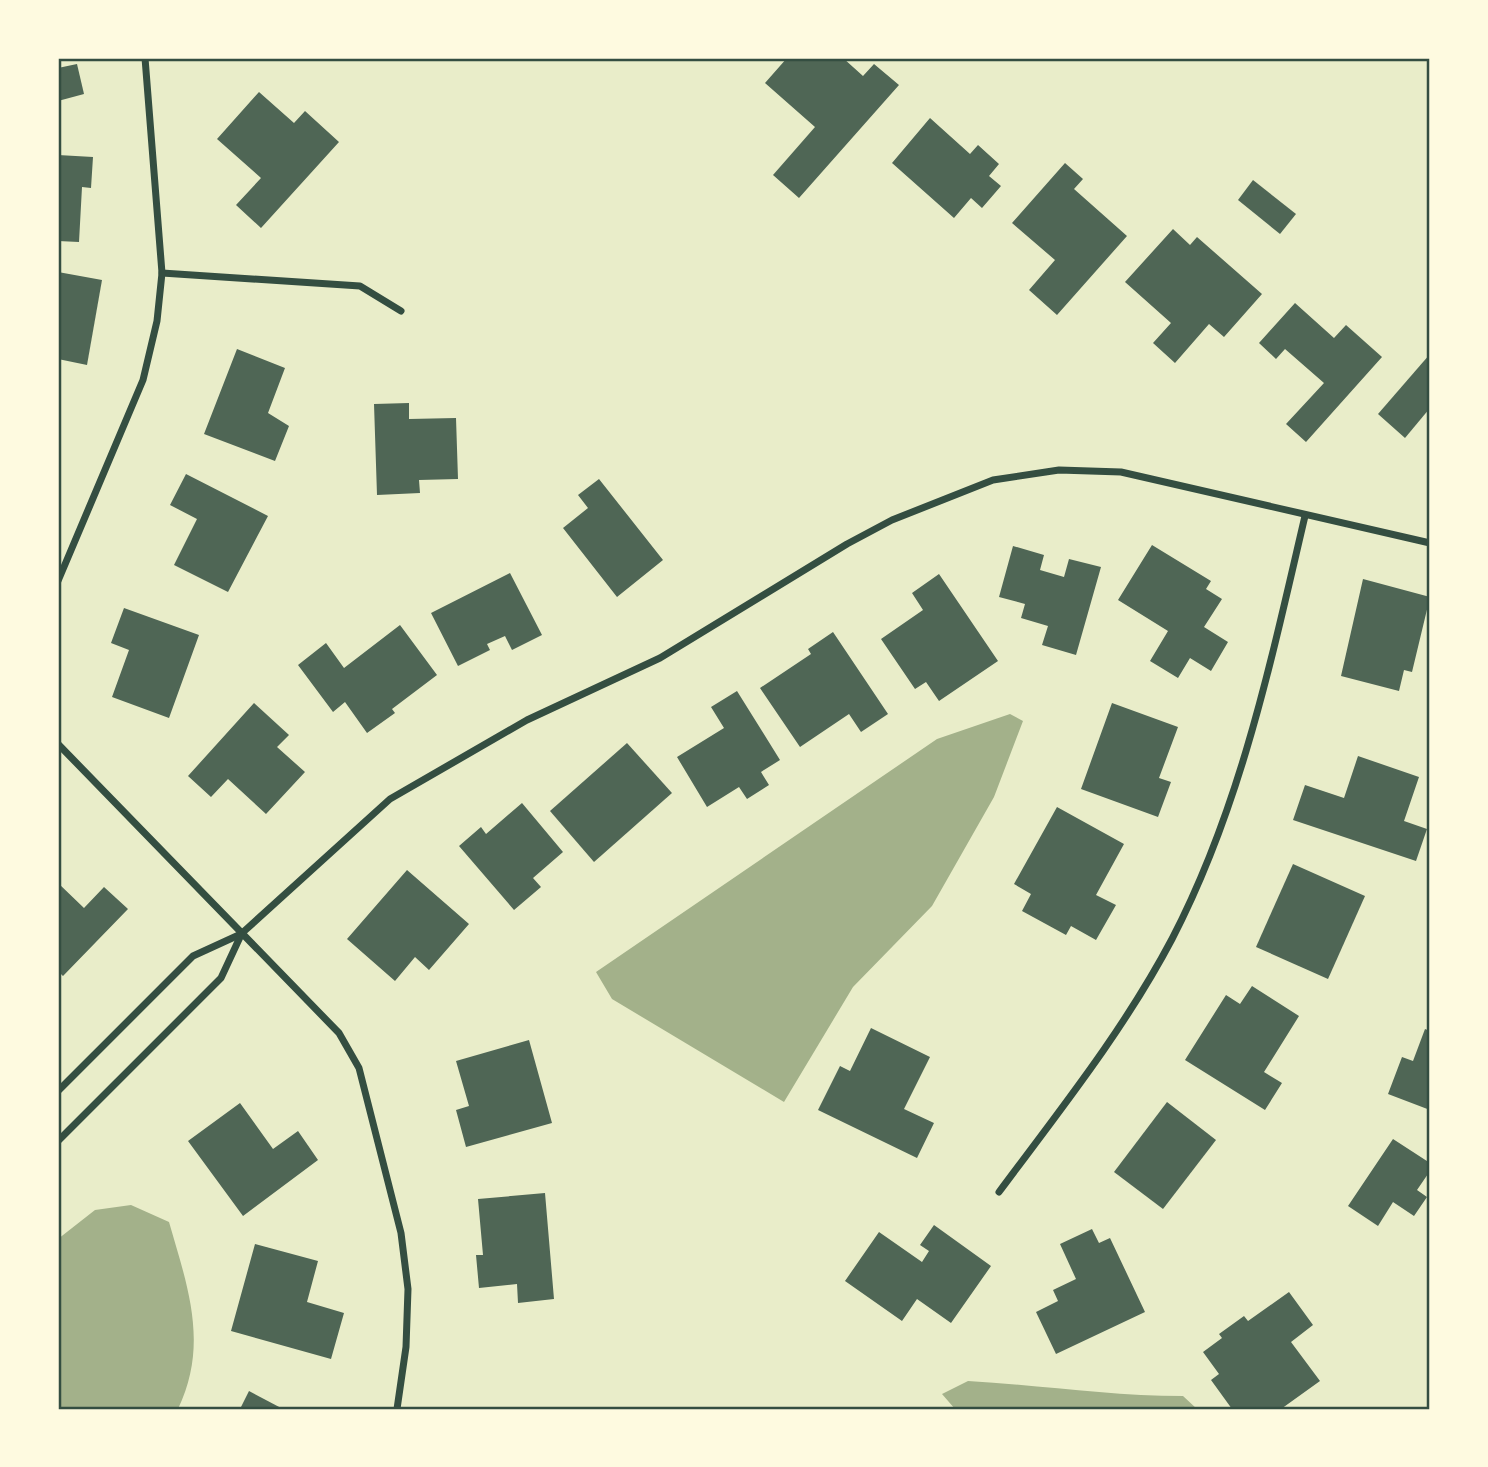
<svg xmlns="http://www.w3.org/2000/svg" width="1488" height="1467" viewBox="0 0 1488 1467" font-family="'Roboto Condensed',sans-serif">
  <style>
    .water { fill: #a3b18a }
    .building { fill: #4f6655 }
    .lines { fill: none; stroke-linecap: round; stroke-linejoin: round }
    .minor { stroke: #344e41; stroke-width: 7 }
    .neatline { fill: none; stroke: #344e41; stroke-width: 2.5 }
  </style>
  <rect width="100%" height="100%" fill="#e9edc9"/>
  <!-- water -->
  <g class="water">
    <polygon points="1010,714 1023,721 994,797 932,906 853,987 784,1102 612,999 596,972 937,739"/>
    <path d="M131 1205 169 1222C188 1288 209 1344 178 1409H58V1239L95 1210Z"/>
    <path d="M968 1381C1041 1385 1110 1396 1183 1396L1197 1409H955L942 1394Z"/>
  </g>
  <!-- building -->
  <g class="building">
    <polygon points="787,58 843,58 863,76 874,64 899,85 799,198 773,175 815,127 765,83"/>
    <polygon points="77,64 84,94 58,101 58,68"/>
    <polygon points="259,92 294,123 305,111 339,142 261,228 236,205 261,178 217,139"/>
    <polygon points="930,118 970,154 978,145 999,164 989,176 1001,186 982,208 971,198 954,218 892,163"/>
    <polygon points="58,155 93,157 91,188 82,187 79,242 58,241"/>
    <polygon points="1065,163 1083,179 1074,189 1127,236 1057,315 1029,290 1055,260 1012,223"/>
    <polygon points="1253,180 1296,214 1280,234 1238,200"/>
    <polygon points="1173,229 1190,245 1197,237 1262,294 1224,337 1209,324 1175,363 1153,343 1171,323 1125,282"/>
    <polygon points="58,272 102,280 87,365 58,359"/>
    <polygon points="1295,303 1334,338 1346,325 1382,357 1306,442 1286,424 1324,383 1285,349 1276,359 1259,343"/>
    <polygon points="237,349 285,368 268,413 289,426 275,461 204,434"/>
    <polygon points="1430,354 1430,408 1405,438 1378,414"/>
    <polygon points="409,403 409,419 456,418 458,479 419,480 420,493 377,495 374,404"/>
    <polygon points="186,474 268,516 228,592 174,565 197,519 170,505"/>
    <polygon points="599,479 663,560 617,597 563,528 588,508 578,495"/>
    <polygon points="1152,545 1211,581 1206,589 1222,599 1204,627 1228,642 1211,671 1190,658 1178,678 1150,661 1168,631 1118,600"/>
    <polygon points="1013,546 1044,555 1040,570 1064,577 1069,559 1101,567 1076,655 1042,645 1048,626 1021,618 1025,604 999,597"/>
    <polygon points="510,573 542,635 512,650 505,636 487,644 490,650 458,666 431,613"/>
    <polygon points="939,574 998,661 939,701 926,682 915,689 881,639 923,610 912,593"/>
    <polygon points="1363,579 1430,597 1412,672 1404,670 1399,691 1341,676"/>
    <polygon points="124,608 199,635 169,718 112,697 129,650 111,643"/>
    <polygon points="400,625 437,675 392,709 395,713 367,733 345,702 333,712 298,665 326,643 344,668"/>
    <polygon points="833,632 888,714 861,732 849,714 800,747 760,688 811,654 808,649"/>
    <polygon points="737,691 780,760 761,772 769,785 747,799 739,787 707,807 677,757 724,728 711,707"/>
    <polygon points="254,703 289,735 277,747 305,772 266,814 228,779 211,797 188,776"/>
    <polygon points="1112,703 1178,727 1159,778 1171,782 1158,817 1081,789"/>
    <polygon points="627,743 672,793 594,862 550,811"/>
    <polygon points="1358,756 1419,777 1404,821 1427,829 1416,861 1293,820 1305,785 1344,798"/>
    <polygon points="522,803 563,852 533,878 541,887 514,910 459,846 481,827 486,834"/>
    <polygon points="1057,807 1124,844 1096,895 1116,905 1096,940 1071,926 1066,935 1022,911 1031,894 1014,884"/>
    <polygon points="1293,864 1365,896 1328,979 1256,947"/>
    <polygon points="407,870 469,924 429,970 415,957 395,981 347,939"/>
    <polygon points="58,883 84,908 104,887 128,909 63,976 58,971"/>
    <polygon points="1252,986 1299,1016 1264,1072 1282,1083 1265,1110 1185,1060 1226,995 1240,1004"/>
    <polygon points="871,1028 930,1057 904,1109 934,1123 917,1158 818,1110 840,1066 850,1071"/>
    <polygon points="1425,1029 1430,1031 1430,1110 1388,1094 1402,1057 1413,1061"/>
    <polygon points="529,1040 552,1123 466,1147 456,1110 469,1106 456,1061"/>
    <polygon points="1167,1102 1216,1140 1163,1209 1114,1172"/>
    <polygon points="240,1103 273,1149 298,1131 318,1160 243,1216 188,1141"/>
    <polygon points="1393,1139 1430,1163 1430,1171 1417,1190 1427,1197 1414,1216 1393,1202 1378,1226 1348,1206"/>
    <polygon points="545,1193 554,1299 518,1303 517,1284 479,1288 476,1255 483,1255 478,1199"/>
    <polygon points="934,1225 991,1266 951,1323 917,1299 902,1321 845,1281 879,1232 922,1262 929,1251 920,1245"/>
    <polygon points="1092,1229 1099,1243 1110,1238 1145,1312 1056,1354 1036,1312 1058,1301 1053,1290 1076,1279 1060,1244"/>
    <polygon points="255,1244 318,1261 307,1302 344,1313 331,1359 231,1331"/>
    <polygon points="1289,1292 1313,1325 1291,1342 1320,1381 1281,1409 1232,1409 1211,1380 1219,1374 1203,1352 1222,1338 1219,1334 1244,1316 1248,1321"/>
    <polygon points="249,1391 283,1409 240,1409"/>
  </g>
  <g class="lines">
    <!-- minor -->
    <g class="minor">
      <polyline points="162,273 360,286 401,311"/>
      <polyline points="58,581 143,380 157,321 162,273 145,58"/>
      <polyline points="58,744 339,1033 359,1068 401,1233 408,1289 406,1347 397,1409"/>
      <polyline points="58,1091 193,956 241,934 390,799 527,720 660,658 847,544 892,520 993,480 1059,470 1121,472 1430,543"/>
      <polyline points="58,1141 221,978 241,935"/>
      <path d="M999 1192C1060 1110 1124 1030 1172 939 1241 806 1271 661 1305 516"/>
    </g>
  </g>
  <!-- border -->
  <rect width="1488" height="1467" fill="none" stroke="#fefae0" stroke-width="119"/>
  <rect x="60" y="60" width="1368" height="1348" class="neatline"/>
</svg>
